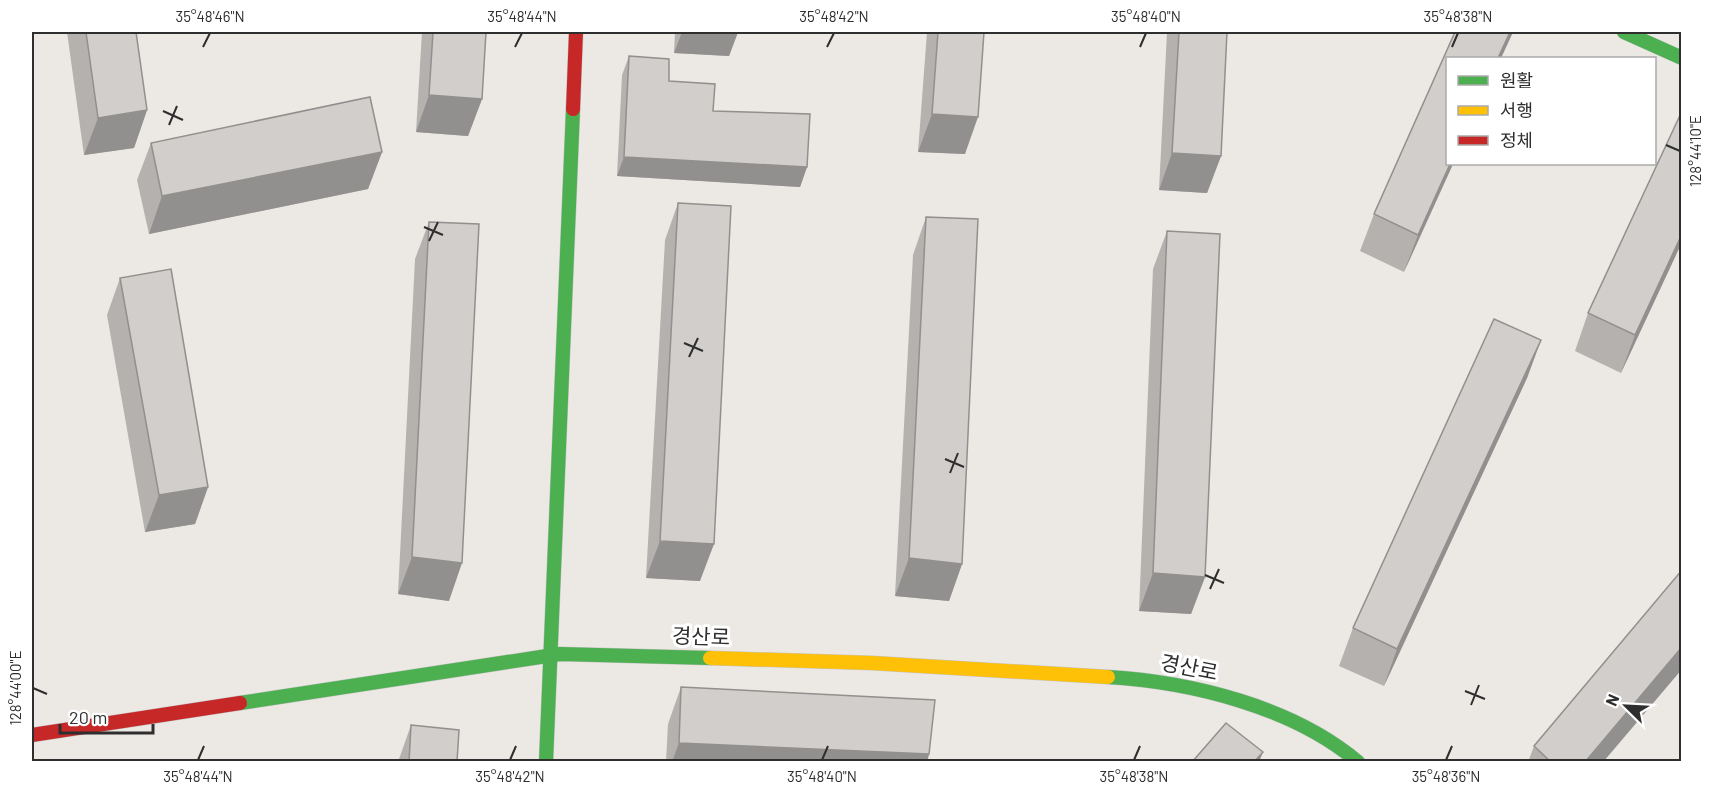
<svg xmlns="http://www.w3.org/2000/svg" width="1713" height="793" viewBox="0 0 1713 793" font-family="Barlow,'Noto Sans KR',sans-serif">
  <style>
    .lines { fill: none; stroke-linecap: round; stroke-linejoin: round }
    .fast-casing { stroke: #c5c4c5; stroke-width: 15 }
    .slow-casing { stroke: #c5c4c5; stroke-width: 15 }
    .jam-casing { stroke: #c5c4c5; stroke-width: 15 }
    .fast { stroke: #4caf50; stroke-width: 14 }
    .slow { stroke: #ffc107; stroke-width: 14 }
    .jam { stroke: #c62828; stroke-width: 14 }
    .wall { fill: #b4b1af }
    .shaded-wall { fill: #92908e }
    .building { fill: #d1cecb; stroke: #92908e; stroke-width: 1.5 }
    .ticks { fill: none; stroke: #2e2e2e; stroke-width: 2 }
    .labels { text-anchor: middle; stroke-width: 6; stroke-linejoin: round; paint-order: stroke }
    .street-label { font-size: 21px; fill: #2e2e2e; stroke: #fff }
    .neatline { fill: none; stroke: #2e2e2e; stroke-width: 2 }
    .ticks-label { font-size: 15px; text-anchor: middle; fill: #2e2e2e }
  </style>
  <rect width="100%" height="100%" fill="#ece8e4"/>
  <g class="lines">
    <defs>
      <g id="fast">
        <polyline points="1624,32 1682,58"/>
        <path d="M1108 677C1192 682 1293 707 1358 762"/>
        <polyline points="240,703 560,654 710,658"/>
        <polyline points="546,762 573,109"/>
      </g>
      <polyline id="slow" points="710,658 872,663 1108,677"/>
      <g id="jam">
        <polyline points="573,109 576,32"/>
        <polyline points="32,735 240,703"/>
      </g>
    </defs>
    <!-- fast casing -->
    <use href="#fast" class="fast-casing"/>
    <!-- slow casing -->
    <use href="#slow" class="slow-casing"/>
    <!-- jam casing -->
    <use href="#jam" class="jam-casing"/>
    <!-- fast -->
    <use href="#fast" class="fast"/>
    <!-- slow -->
    <use href="#slow" class="slow"/>
    <!-- jam -->
    <use href="#jam" class="jam"/>
  </g>
  <!-- wall -->
  <g class="wall">
    <polygon points="67,32 136,32 147,110 134,148 84,155"/>
    <polygon points="422,32 486,32 482,99 468,136 416,132"/>
    <polygon points="675,32 738,32 729,56 674,53"/>
    <polygon points="927,32 984,32 965,154 918,152"/>
    <polygon points="1167,32 1227,32 1221,156 1207,193 1159,190"/>
    <polygon points="1455,32 1513,32 1501,58 1448,58 1448,164 1453,164 1404,272 1360,251 1374,214"/>
    <polygon points="629,56 669,81 713,111 807,167 800,187 617,176 622,75"/>
    <polygon points="151,143 382,152 368,189 149,234 137,180"/>
    <polygon points="678,203 700,581 646,578 665,240"/>
    <polygon points="926,217 962,564 949,601 895,596 913,255"/>
    <polygon points="429,222 449,601 398,594 415,259"/>
    <polygon points="1167,231 1205,577 1191,614 1139,611 1153,269"/>
    <polygon points="1682,242 1621,373 1575,351 1588,313"/>
    <polygon points="120,278 208,487 195,524 145,532 107,315"/>
    <polygon points="1541,340 1527,378 1384,686 1339,666 1353,628"/>
    <polygon points="1682,570 1682,669 1603,762 1528,762 1534,746"/>
    <polygon points="681,687 929,754 927,762 666,762 668,724"/>
    <polygon points="411,725 457,762 398,762"/>
  </g>
  <!-- shaded-wall -->
  <g class="shaded-wall">
    <polygon points="682,32 738,32 729,56 674,53"/>
    <polygon points="1510,32 1513,32 1501,58 1498,58"/>
    <polygon points="429,95 482,99 468,136 416,132"/>
    <polygon points="147,110 134,148 84,155 98,118"/>
    <polygon points="932,114 978,117 965,154 918,152"/>
    <polygon points="382,152 368,189 149,234 162,196"/>
    <polygon points="1172,153 1221,156 1207,193 1159,190"/>
    <polygon points="624,157 807,167 800,187 617,176"/>
    <polygon points="1450,164 1453,164 1404,272 1418,235"/>
    <polygon points="1682,234 1682,242 1621,373 1635,335"/>
    <polygon points="1541,340 1527,378 1384,686 1397,649"/>
    <polygon points="208,487 195,524 145,532 159,495"/>
    <polygon points="660,541 714,544 700,581 646,578"/>
    <polygon points="412,557 462,563 449,601 398,594"/>
    <polygon points="909,558 962,564 949,601 895,596"/>
    <polygon points="1153,573 1205,577 1191,614 1139,611"/>
    <polygon points="1682,647 1682,669 1603,762 1585,762"/>
    <polygon points="679,743 929,754 927,762 672,762"/>
    <polygon points="1263,752 1259,762 1254,762"/>
  </g>
  <!-- building -->
  <g class="building">
    <polygon points="86,32 136,32 147,110 98,118"/>
    <polygon points="433,32 486,32 482,99 429,95"/>
    <polygon points="938,32 984,32 978,117 932,114"/>
    <polygon points="1179,32 1227,32 1221,156 1172,153"/>
    <polygon points="1455,32 1510,32 1498,58 1448,58 1448,164 1450,164 1418,235 1374,214"/>
    <polygon points="629,56 669,59 669,81 715,84 713,111 810,114 807,167 624,157"/>
    <polygon points="370,97 382,152 162,196 151,143"/>
    <polygon points="1682,111 1682,234 1635,335 1588,313"/>
    <polygon points="678,203 731,206 714,544 660,541"/>
    <polygon points="926,217 978,219 962,564 909,558"/>
    <polygon points="429,222 479,224 462,563 412,557"/>
    <polygon points="1167,231 1220,234 1205,577 1153,573"/>
    <polygon points="171,269 208,487 159,495 120,278"/>
    <polygon points="1494,319 1541,340 1397,649 1353,628"/>
    <polygon points="1682,570 1682,647 1585,762 1551,762 1534,746"/>
    <polygon points="681,687 935,700 929,754 679,743"/>
    <polygon points="1226,723 1263,752 1254,762 1192,762"/>
    <polygon points="411,725 459,730 457,762 409,762"/>
  </g>
  <!-- ticks -->
  <path class="ticks" d="M203 47 210 33M515 47 522 33M827 47 834 33M1140 47 1146 33M1452 47 1458 33M163 111 183 120M169 125 177 106M1666 145 1680 151M424 227 443 235M429 241 438 222M684 343 703 351M689 357 698 338M945 459 964 467M950 473 958 453M1205 575 1224 583M1210 589 1219 569M33 688 47 694M1465 691 1485 699M1471 705 1479 685M198 760 204 746M510 760 516 746M822 760 828 746M1134 760 1140 746M1446 760 1452 746"/>
  <g class="labels">
    <!-- street labels -->
    <g class="street-label">
      <text transform="translate(701 637) rotate(2)" y="7">경산로</text>
      <text transform="translate(1189 668) rotate(11)" y="7">경산로</text>
    </g>
  </g>
  <!-- border -->
  <rect width="1713" height="793" fill="none" stroke="#ffffff" stroke-width="66"/>
  <!-- legend -->
  <rect x="1446" y="57" width="210" height="108" fill="#ffffff" stroke="#ababab" stroke-width="1.5"/>
  <rect x="1458" y="76" width="30" height="9" fill="#4caf50" stroke="#ababab" stroke-width="1.5"/>
  <text x="1500" y="87" font-size="18" fill="#2e2e2e">원활</text>
  <rect x="1458" y="106" width="30" height="9" fill="#ffc107" stroke="#ababab" stroke-width="1.5"/>
  <text x="1500" y="117" font-size="18" fill="#2e2e2e">서행</text>
  <rect x="1458" y="136" width="30" height="9" fill="#c62828" stroke="#ababab" stroke-width="1.5"/>
  <text x="1500" y="147" font-size="18" fill="#2e2e2e">정체</text>
  <!-- north arrow -->
  <g transform="translate(1626 706) rotate(294)" stroke="#ffffff" stroke-width="4.5" paint-order="stroke">
  <path d="M0-4.5L10 22L0 15L-10 22Z" fill="#2e2e2e"/>
  <text y="-9" font-size="16" font-weight="bold" text-anchor="middle" fill="#2e2e2e">N</text>
  </g>
  <!-- scale -->
  <path d="M60 724v9h93v-9" fill="none" stroke="#2e2e2e" stroke-width="3"/>
  <text x="69" y="724" font-size="18" fill="#2e2e2e" stroke="#ffffff" stroke-width="4.5" paint-order="stroke">20 m</text>
  <rect x="33" y="33" width="1647" height="727" class="neatline"/>
  <g class="ticks-label">
    <text x="210" y="22">35°48'46"N</text>
    <text x="522" y="22">35°48'44"N</text>
    <text x="834" y="22">35°48'42"N</text>
    <text x="1146" y="22">35°48'40"N</text>
    <text x="1458" y="22">35°48'38"N</text>
    <text transform="translate(1696 151) rotate(-90)" y="5">128°44'10"E</text>
    <text transform="translate(16 688) rotate(-90)" y="5">128°44'00"E</text>
    <text x="198" y="782">35°48'44"N</text>
    <text x="510" y="782">35°48'42"N</text>
    <text x="822" y="782">35°48'40"N</text>
    <text x="1134" y="782">35°48'38"N</text>
    <text x="1446" y="782">35°48'36"N</text>
  </g>
</svg>
